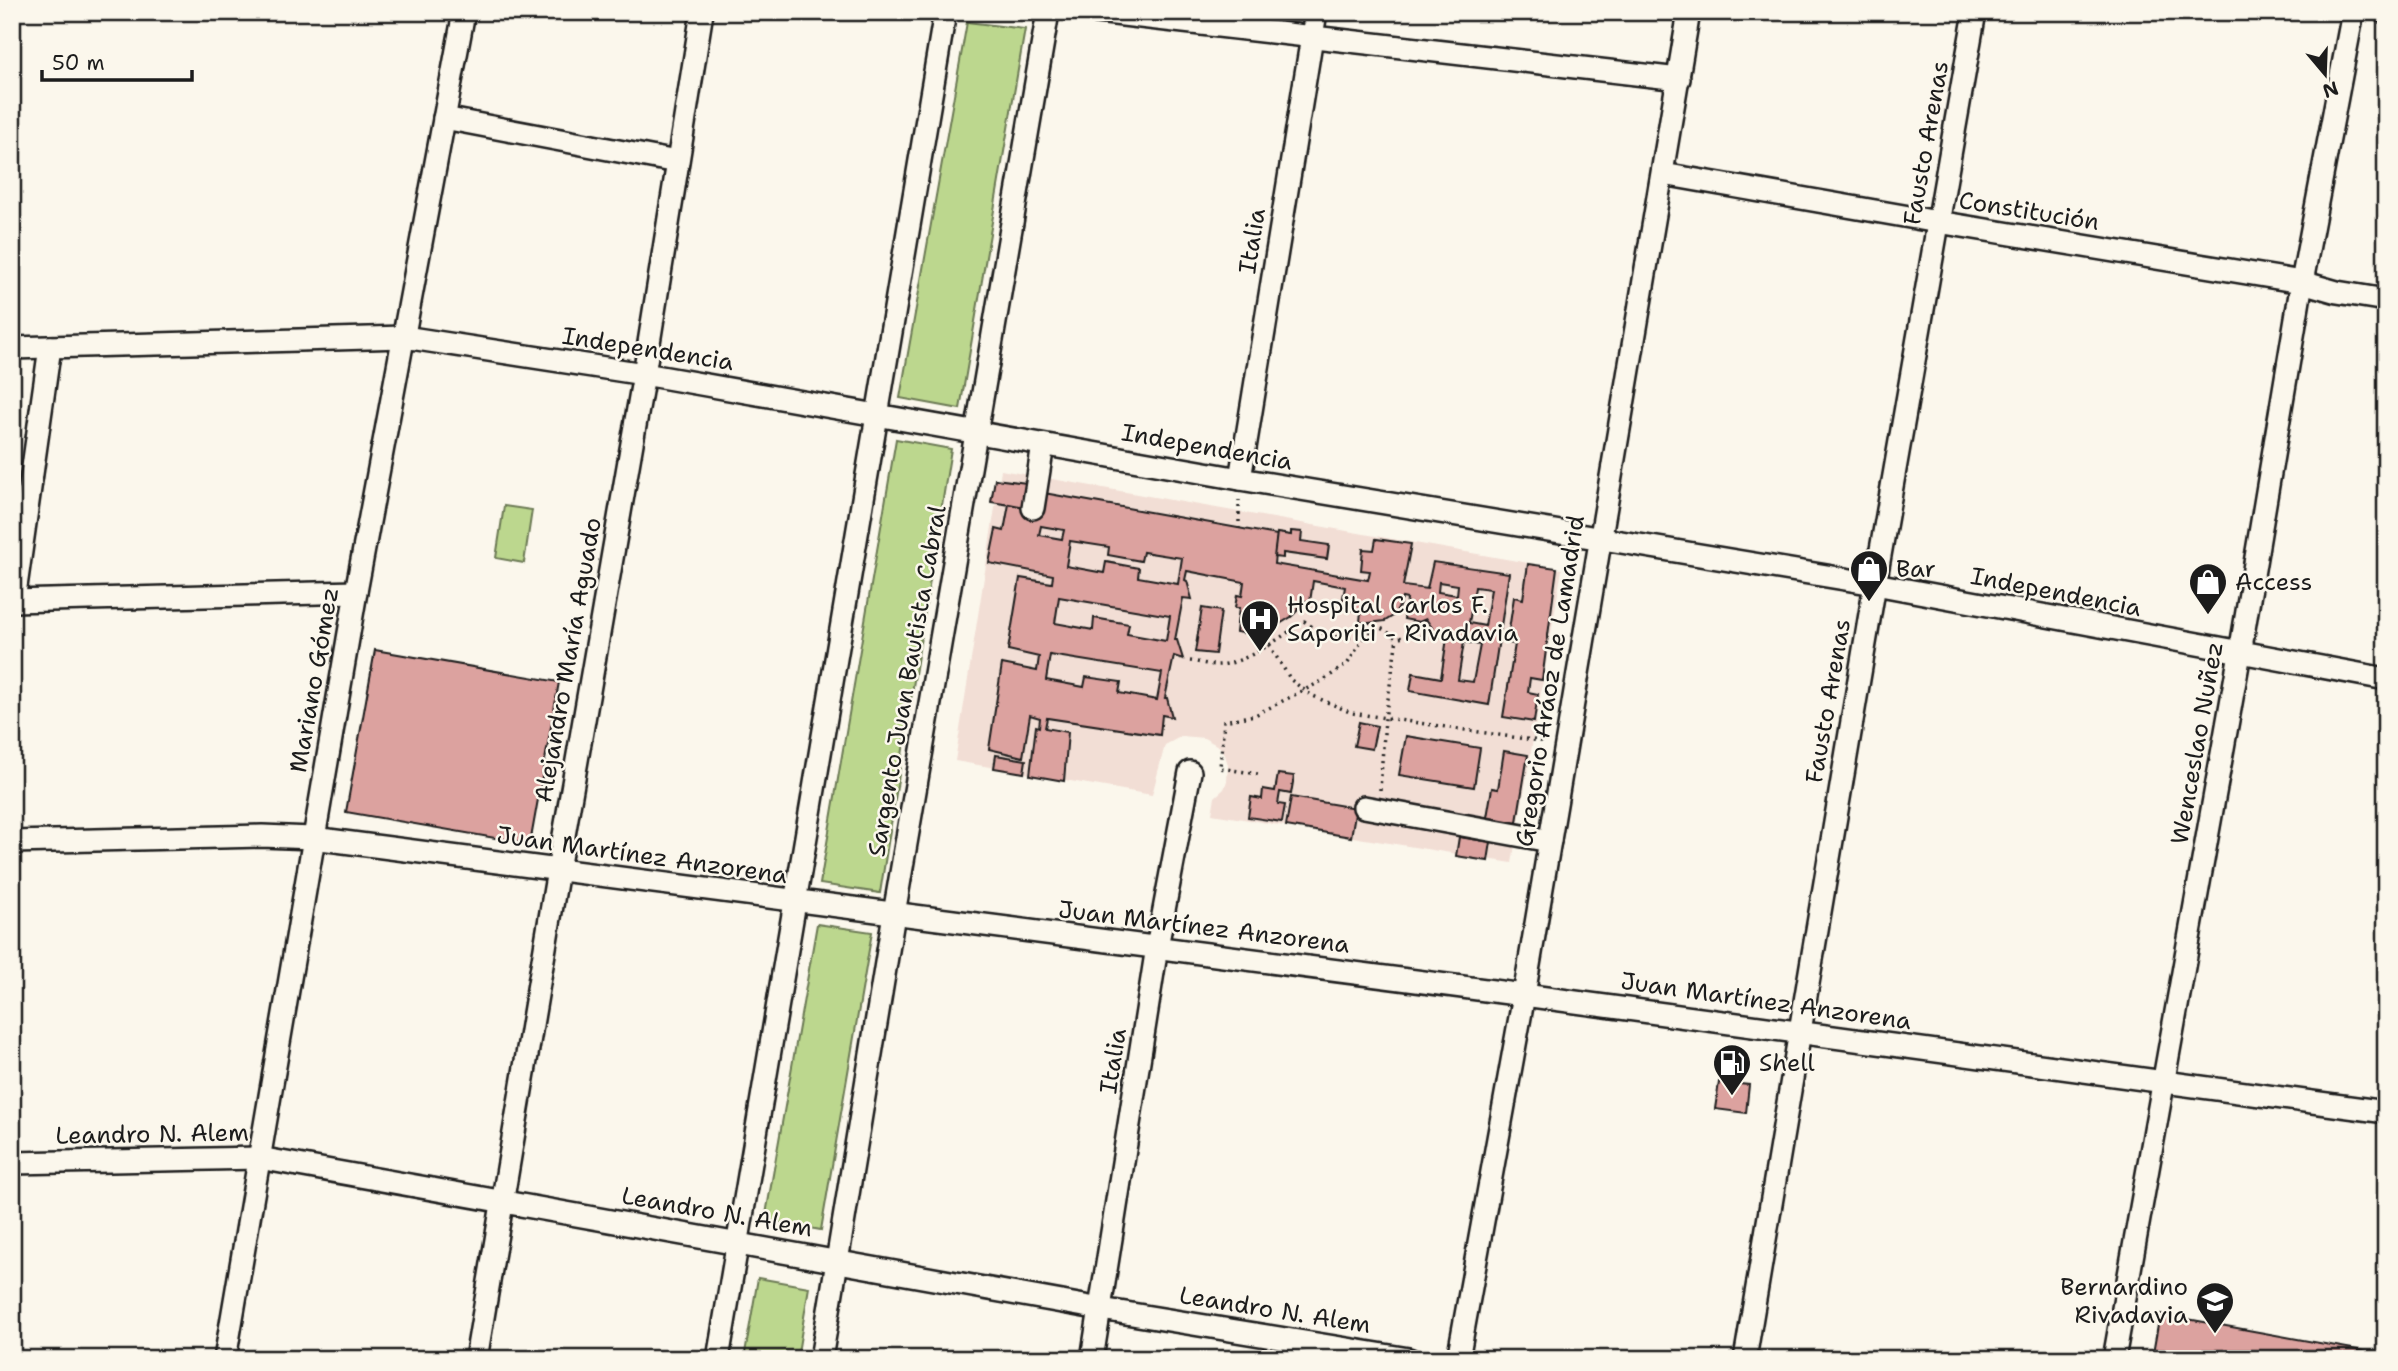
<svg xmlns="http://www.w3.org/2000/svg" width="2398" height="1371" viewBox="0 0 2398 1371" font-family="'Shantell Sans',sans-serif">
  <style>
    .built { fill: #f2ded5 }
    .green { fill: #bcd78e; stroke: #6c7a55; stroke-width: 2 }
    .building { fill: #dca29f; stroke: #1c1c1c; stroke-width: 2; fill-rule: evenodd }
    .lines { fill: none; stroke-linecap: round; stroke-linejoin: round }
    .minor-casing { stroke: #1c1c1c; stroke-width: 26 }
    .path { stroke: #1c1c1c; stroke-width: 3.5; stroke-dasharray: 2 5; stroke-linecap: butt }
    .minor { stroke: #fbf7ec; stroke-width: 21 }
    .labels { text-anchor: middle; stroke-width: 5; stroke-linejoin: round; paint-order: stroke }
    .street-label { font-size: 24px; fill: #1c1c1c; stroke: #fbf7ec }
    .poi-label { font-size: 24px; fill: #1c1c1c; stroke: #fbf7ec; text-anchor: start }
  </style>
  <rect width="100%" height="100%" fill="#fbf7ec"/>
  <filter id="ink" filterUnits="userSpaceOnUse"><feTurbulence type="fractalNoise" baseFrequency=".0143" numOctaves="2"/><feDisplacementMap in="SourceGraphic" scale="14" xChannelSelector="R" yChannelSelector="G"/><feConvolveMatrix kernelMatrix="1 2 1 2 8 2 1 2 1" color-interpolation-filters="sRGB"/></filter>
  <g filter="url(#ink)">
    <!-- built -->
    <polygon class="built" points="1001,470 1562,569 1512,863 1212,814 1215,797 1224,789 1227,781 1228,765 1225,755 1220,747 1204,738 1182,736 1165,745 1152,795 955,761"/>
    <!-- green -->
    <g class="green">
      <polygon points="967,22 1025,29 960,409 900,398"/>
      <polygon points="896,439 951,449 880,893 820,884"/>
      <polygon points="504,506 532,510 524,563 496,558"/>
      <polygon points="817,924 872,932 821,1230 765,1220"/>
      <polygon points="758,1278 809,1287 797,1359 744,1359"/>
    </g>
    <!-- building -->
    <g class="building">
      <polygon points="995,479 1027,483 1023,507 991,502"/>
      <path d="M1044 493 1277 535 1274 564 1368 580 1370 571 1361 570 1363 549 1374 550 1376 539 1411 544 1403 586 1427 589 1433 562 1509 573 1489 705 1410 691 1413 673 1441 678 1447 638 1437 635 1426 619 1419 622 1404 619 1407 599 1402 598 1398 609 1393 616 1385 621 1369 623 1360 622 1361 611 1341 609 1345 587 1313 581 1310 602 1300 600 1297 611 1291 617 1278 625 1265 627 1262 636 1236 632 1239 608H1235L1237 595 1242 596 1244 582 1187 571 1185 580 1187 581 1192 599 1183 598 1175 640H1177L1183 659 1174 656 1165 698H1167L1172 717 1162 715 1160 735 1047 718 1045 728 1068 732 1064 781 1030 775 1036 726 1039 727 1040 718 1030 715 1023 757 989 749 1002 664 1037 671 1039 657 1008 650 1020 578 1052 583 1053 575 989 563 996 529 1004 531 1009 504 1041 510ZM1041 526 1064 530 1062 539 1039 535ZM1070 541 1109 547 1108 555 1141 561 1143 552 1182 558 1178 584 1138 577 1139 568 1106 562 1104 573 1066 566ZM1439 582 1458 585 1457 595 1438 592ZM1475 587 1491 589 1485 626 1469 623ZM1059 597 1170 616 1166 641 1127 634 1129 624 1094 618 1093 630 1055 623ZM1464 642 1480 645 1473 682 1458 680ZM1050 655 1162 673 1157 700 1119 693 1121 682 1086 677 1084 687 1046 680Z"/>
      <polygon points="1291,531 1302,532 1301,541 1329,545 1327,559 1283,553 1283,558 1274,557 1277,533 1291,535"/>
      <polygon points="1528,564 1557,568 1542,680 1530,678 1528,692 1538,694 1534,722 1503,717 1515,644 1507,643 1514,597 1523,599"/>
      <polygon points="1202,608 1221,611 1215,654 1195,652"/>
      <polygon points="375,650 559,682 530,844 346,812"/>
      <polygon points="1359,722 1377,726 1372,749 1354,746"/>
      <polygon points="1406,736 1480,748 1474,787 1399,775"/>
      <polygon points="1504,751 1528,755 1516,828 1486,823 1492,788 1498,789"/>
      <polygon points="996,755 1026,760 1024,773 994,768"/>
      <polygon points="1278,774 1294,776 1291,794 1280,792 1278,804 1285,805 1282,822 1248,817 1251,797 1262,799 1263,789 1275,791"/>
      <polygon points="1291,797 1356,808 1351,837 1286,826"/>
      <polygon points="1459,837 1491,842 1488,861 1456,856"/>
      <polygon points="1719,1082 1749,1085 1746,1113 1715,1109"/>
      <polygon points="2160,1314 2386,1355 2386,1359 2237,1359 2188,1350 2186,1359 2152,1359"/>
    </g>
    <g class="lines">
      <defs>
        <g id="minor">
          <polyline points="1097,12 1679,79"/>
          <polyline points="2384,12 2386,12"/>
          <polyline points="444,118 677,162"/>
          <polyline points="1663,174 1938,222 2302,282 2337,292 2386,300"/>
          <polyline points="12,348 404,337 644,374 1240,479 1875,584 2386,679"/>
          <polyline points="1240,479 1316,12"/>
          <polyline points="1033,508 1043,445"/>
          <polyline points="12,601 356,592"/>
          <polyline points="14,601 50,347"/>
          <polyline points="1364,807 1550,841"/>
          <polyline points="12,842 262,836 313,838 1524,995 2386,1112"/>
          <polyline points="12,1163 259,1158 1101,1309 1409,1359"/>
          <polyline points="225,1359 356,592 464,12"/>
          <polyline points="476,1359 558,870 644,374 702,12"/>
          <polyline points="718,1359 945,12"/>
          <polyline points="821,1359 894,914 1048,12"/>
          <polyline points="1092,1359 1157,947 1190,772"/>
          <polyline points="1458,1359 1524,995 1689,12"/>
          <polyline points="1745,1359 1875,584 1975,12"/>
          <polyline points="2114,1359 2240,653 2302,282 2353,12"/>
        </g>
      </defs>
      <!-- minor casing -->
      <use href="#minor" class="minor-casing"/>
      <!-- path -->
      <g class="path">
        <polyline points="1239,529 1239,500"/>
        <polyline points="1269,645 1291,680 1311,695 1352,713 1546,742"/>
        <path d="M1190 661C1199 662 1208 665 1217 665 1244 665 1283 636 1304 621 1331 641 1350 643 1379 627L1397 638 1426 635"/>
        <polyline points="1258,774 1220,768 1224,721 1255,715 1324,680 1348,663 1365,636"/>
        <polyline points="1380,790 1385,719 1397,638"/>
      </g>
      <!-- minor -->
      <use href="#minor" class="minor"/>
    </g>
  </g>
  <!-- icons -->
  <defs>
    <symbol id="shop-pin" viewBox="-11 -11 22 30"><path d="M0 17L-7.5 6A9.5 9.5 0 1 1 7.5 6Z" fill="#1c1c1c" stroke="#fbf7ec"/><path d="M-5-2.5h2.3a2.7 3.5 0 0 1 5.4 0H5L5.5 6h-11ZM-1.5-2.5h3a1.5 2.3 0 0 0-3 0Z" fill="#fff"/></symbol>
    <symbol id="hospital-pin" viewBox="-11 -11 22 30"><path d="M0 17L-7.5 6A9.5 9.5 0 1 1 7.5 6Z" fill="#1c1c1c" stroke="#fbf7ec"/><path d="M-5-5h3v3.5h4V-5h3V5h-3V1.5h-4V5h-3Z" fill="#fff"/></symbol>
    <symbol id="fuel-pin" viewBox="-11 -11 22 30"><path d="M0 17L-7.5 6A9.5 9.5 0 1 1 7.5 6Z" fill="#1c1c1c" stroke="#fbf7ec"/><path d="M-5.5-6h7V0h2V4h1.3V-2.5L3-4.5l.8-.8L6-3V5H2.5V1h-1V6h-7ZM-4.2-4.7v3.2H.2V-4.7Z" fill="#fff"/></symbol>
    <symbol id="school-pin" viewBox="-11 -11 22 30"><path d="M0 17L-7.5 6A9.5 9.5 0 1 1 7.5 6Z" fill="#1c1c1c" stroke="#fbf7ec"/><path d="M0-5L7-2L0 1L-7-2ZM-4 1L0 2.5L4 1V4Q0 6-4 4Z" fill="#fff"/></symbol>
  </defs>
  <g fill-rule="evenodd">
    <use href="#shop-pin" x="1847" y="547" width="44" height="60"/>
    <use href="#shop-pin" x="2186" y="560" width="44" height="60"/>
    <use href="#hospital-pin" x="1238" y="597" width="44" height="60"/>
    <use href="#fuel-pin" x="1710" y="1041" width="44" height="60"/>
    <use href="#school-pin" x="2193" y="1279" width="44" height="60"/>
  </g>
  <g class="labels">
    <!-- street labels -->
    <g class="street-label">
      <text transform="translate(1926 143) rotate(-80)" y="8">Fausto Arenas</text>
      <text transform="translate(2029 211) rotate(9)" y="8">Constitución</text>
      <text transform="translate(1252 241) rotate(-81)" y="8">Italia</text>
      <text transform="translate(648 349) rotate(9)" y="8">Independencia</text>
      <text transform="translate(1207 447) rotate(10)" y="8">Independencia</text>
      <text transform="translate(2056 592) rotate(11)" y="8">Independencia</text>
      <text transform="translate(568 660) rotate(-80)" y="8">Alejandro María Aguado</text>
      <text transform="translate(314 680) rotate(-80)" y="8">Mariano Gómez</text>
      <text transform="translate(907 681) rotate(-80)" y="8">Sargento Juan Bautista Cabral</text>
      <text transform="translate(1550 681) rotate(-81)" y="8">Gregorio Aráoz de Lamadrid</text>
      <text transform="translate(1828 701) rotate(-80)" y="8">Fausto Arenas</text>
      <text transform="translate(2197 743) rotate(-80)" y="8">Wenceslao Nuñez</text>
      <text transform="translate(642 855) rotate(8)" y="8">Juan Martínez Anzorena</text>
      <text transform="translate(1204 927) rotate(7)" y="8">Juan Martínez Anzorena</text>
      <text transform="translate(1766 1001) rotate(8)" y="8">Juan Martínez Anzorena</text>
      <text transform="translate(1113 1061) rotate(-81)" y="8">Italia</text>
      <text transform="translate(152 1134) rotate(-1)" y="8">Leandro N. Alem</text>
      <text transform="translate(717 1212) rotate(10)" y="8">Leandro N. Alem</text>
      <text transform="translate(1275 1310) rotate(9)" y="8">Leandro N. Alem</text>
    </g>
    <!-- poi labels -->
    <g class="poi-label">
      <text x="1896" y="577">Bar</text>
      <text x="2235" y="590">Access</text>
      <text x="1287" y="613">Hospital Carlos F.<tspan x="1287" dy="28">Saporiti - Rivadavia</tspan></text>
      <text x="1759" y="1071">Shell</text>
      <text x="2188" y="1295" text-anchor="end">Bernardino<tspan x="2188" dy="28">Rivadavia</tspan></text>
    </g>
  </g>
  <!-- margin -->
  <rect width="2398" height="1371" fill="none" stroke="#fbf7ec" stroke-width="42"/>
  <rect x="21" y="21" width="2356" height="1329" fill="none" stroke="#1c1c1c" stroke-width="2.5" filter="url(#ink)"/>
  <!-- north arrow -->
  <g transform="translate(2325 74) rotate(161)" stroke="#fbf7ec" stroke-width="5" paint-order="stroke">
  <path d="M0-5L12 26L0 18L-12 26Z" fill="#1c1c1c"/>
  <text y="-10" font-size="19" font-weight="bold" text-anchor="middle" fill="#1c1c1c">N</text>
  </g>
  <!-- scale -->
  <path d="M42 70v10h150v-10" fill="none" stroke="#1c1c1c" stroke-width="3.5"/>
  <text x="52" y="70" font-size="21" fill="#1c1c1c" stroke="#fbf7ec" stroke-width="5" paint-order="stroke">50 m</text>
</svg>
